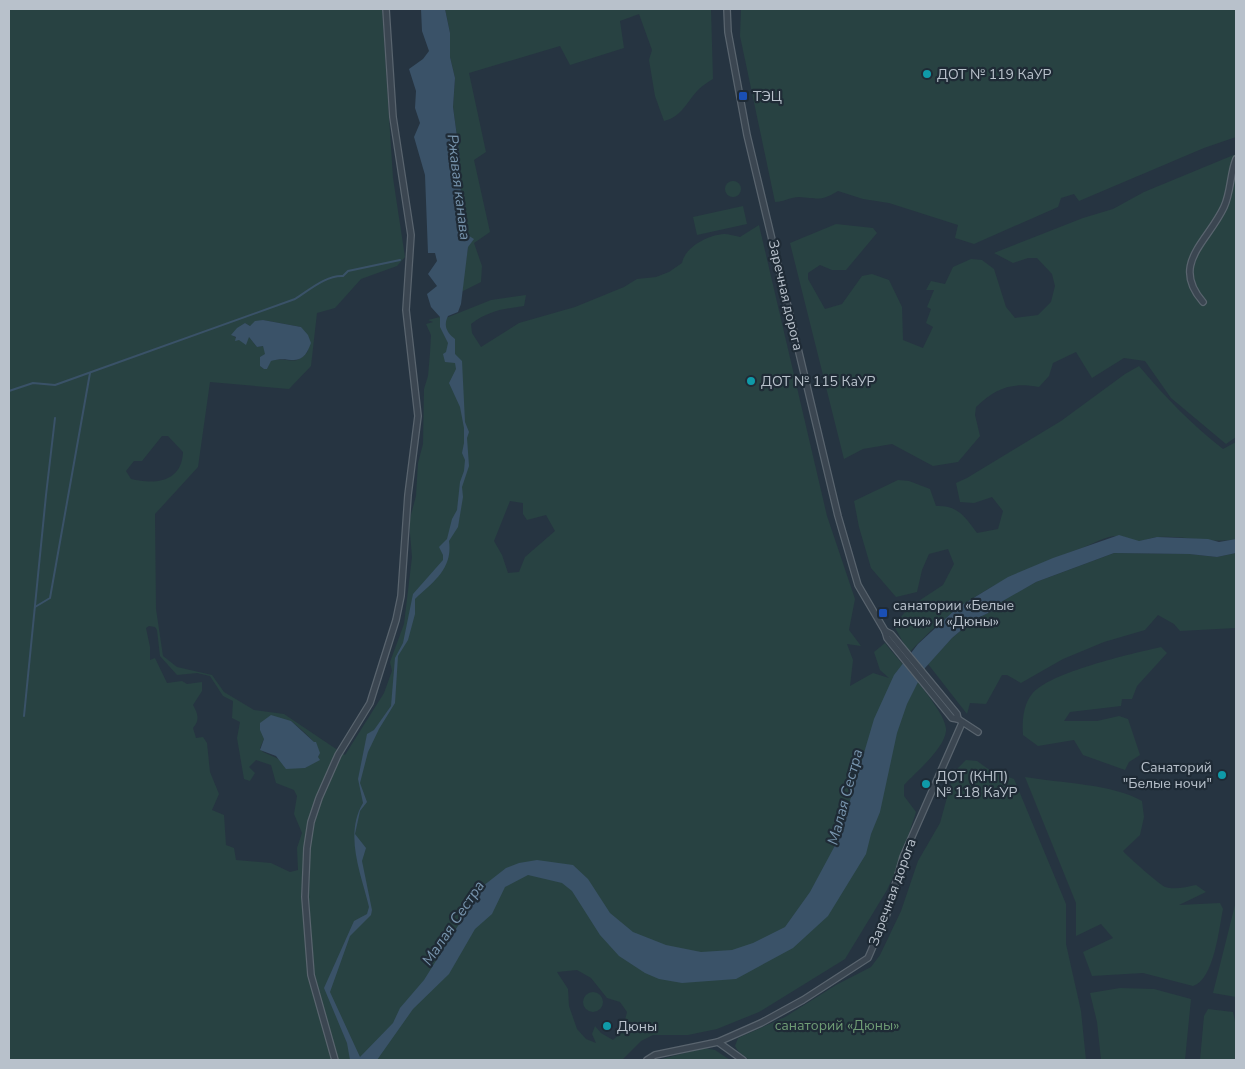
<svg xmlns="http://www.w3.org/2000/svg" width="1245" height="1069" viewBox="0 0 1245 1069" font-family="'Nunito Sans',sans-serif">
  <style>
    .green { fill: #284242; fill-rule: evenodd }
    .water { fill: #3a5268 }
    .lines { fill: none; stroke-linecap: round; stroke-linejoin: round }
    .stream { stroke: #3a5268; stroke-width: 2 }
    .street-casing { stroke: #59646e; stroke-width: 8 }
    .street { stroke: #3b4651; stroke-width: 5.5 }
    .culture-dot { fill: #0f9aa8; stroke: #1f2b36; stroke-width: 2 }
    .transit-dot { fill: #1a4fb4; stroke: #1f2b36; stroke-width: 2 }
    .labels { text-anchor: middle; stroke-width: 4.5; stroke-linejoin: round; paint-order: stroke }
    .poi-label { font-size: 14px; fill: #b8c1cb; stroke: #1f2b36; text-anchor: start }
    .street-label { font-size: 14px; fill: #b8c1cb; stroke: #1f2b36 }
    .park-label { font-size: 14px; fill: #6f9c75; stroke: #1f2b36 }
    .water-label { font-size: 15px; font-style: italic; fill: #7895ae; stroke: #1f2b36 }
  </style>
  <rect width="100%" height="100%" fill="#263441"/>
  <!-- green -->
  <g class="green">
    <path d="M9 9H382L393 178 405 257 397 266 361 279 335 308 317 313 311 366 289 389 210 382 198 467 155 514 156 609 163 656 177 667 212 675 224 692 254 710 284 714 345 755 384 693 392 671 390 662 404 624 412 557 409 522 416 496 418 463 423 444 424 389 428 376 430 353 431 335 426 324 433 322 428 320 440 317 441 320 491 300 526 295 524 306C503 309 488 311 471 324L472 333 481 347 519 323 575 307 624 287 637 279 656 277 669 272 682 263C685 247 708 235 724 234 729 234 735 236 740 237L759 225 827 516 855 599 849 630 861 646 847 644 853 660 850 686 873 673 889 678 880 670 874 652 885 643C897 659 949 713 946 731 944 749 916 772 904 785V796L916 812 899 864 887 890 845 959 759 1012 717 1029 688 1035H653L641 1041 622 1060H9ZM263 320 301 327 308 351C294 369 288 355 270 361L267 369H264L260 366V357L266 354 263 346 257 347 249 337 239 340 232 335 245 323 250 326ZM162 436H168L183 452C182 482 155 485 131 479L126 471 134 461H142ZM510 501 523 503V514L527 520 546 515 555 531 525 557 519 572 508 573 502 555 494 541ZM149 626 155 627 157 630 160 656 177 675 197 673 210 676 223 696 233 701 232 718 240 722 237 738 244 779 250 781 255 773 249 767 256 760 271 765 276 783 294 790 297 796 294 814 302 833 297 848 298 870 290 872 271 863 236 860 234 848 226 845 224 815 212 810 219 794 210 772 207 743 203 737 196 738 193 728C200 720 198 714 193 705L202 691V682L187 684 182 681 167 683 155 658 150 660V647L146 628ZM291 721C299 728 324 746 318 757 315 761 309 765 305 768L285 767 281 760 263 752 260 748 264 739ZM577 970 591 978 607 998 620 1002 627 1012 622 1032 613 1040 601 1033 595 1026 592 1034 596 1043 586 1039 577 1029 569 1006 568 989 557 972Z"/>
    <path d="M445 9H711L713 79C708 82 703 85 699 89 687 101 682 117 664 121L655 96 649 60 652 50 639 14 620 21 624 48 570 65 560 46 469 73 486 152 474 160 490 232 474 243 482 266 481 282 461 292 468 247 465 206 459 183 460 159 453 107 455 78 450 57V33Z"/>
    <path d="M741 9H1236V137L1204 148 1079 201 1074 194 1061 198 1058 207 974 244 955 238 958 225 889 203 863 199 838 191C820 202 818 198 799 197 791 197 783 202 775 202L740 36Z"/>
    <path d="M1236 154V437L1226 444 1171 398 1145 361 1124 358 1092 378 1076 352 1053 363 1049 376 1039 387C1011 382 996 388 976 407L975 415 980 436 958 462 933 466 892 444 863 449 844 459 790 243 836 224 873 228 877 233 846 270H832L820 265 808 273V279L825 309 842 304 862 276 872 274 889 280 902 307 903 340 923 348 933 327 926 323 931 309 927 307 934 290H926L931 281 945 284 953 267 971 259 982 260 994 269 1006 307 1015 318 1038 315 1051 302 1055 286 1052 274 1037 258H1028L1013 263 994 253 1083 218 1113 209 1144 192Z"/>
    <circle cx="733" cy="189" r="8"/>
    <polygon points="743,206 747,224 697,235 693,217"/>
    <path d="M1139 366C1165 397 1192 425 1223 449L1236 442V539C1211 544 1184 535 1158 537 1151 537 1145 541 1139 541 1131 541 1124 535 1117 536 1105 536 1093 544 1082 548 1011 574 961 596 909 653L894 626 908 608 943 585 954 564 948 549 929 554 922 570 917 592 896 597 871 568 859 527 854 501 898 480 909 481 930 489 936 506C958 505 965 517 977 533L998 529 1003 511 992 497 974 503 960 502 956 483 967 478 1061 421 1125 374Z"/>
    <polygon points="1114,553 1189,554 1217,557 1236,553 1236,628 1180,631 1174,624 1158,615 1145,630 1104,642 1063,659 1021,683 1007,675 1002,675 986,704 970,703 967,714 928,664 952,638 972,621 992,611 994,606 1010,596 1036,582"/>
    <path d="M1161 647 1167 653 1137 686 1132 699H1122L1121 706 1070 712 1064 721H1097L1119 716 1128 719 1140 755 1129 762 1125 770 1083 755 1074 740 1038 746 1023 735C1022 722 1023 705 1032 694 1050 672 1131 654 1161 647Z"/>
    <polygon points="966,760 977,761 991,771 1014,779 1066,904 1066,944 1081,1011 1086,1060 749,1060 738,1051 735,1046 738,1038 785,1017 836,985 871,967 880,955 901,911 918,861 940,823 954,772"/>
    <path d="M1025 777C1060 783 1113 784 1142 801L1144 817 1140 835 1123 851C1127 856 1160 885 1165 887 1174 890 1187 887 1196 885L1206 892 1179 905 1220 903 1223 909C1219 928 1214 980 1193 986L1143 973 1092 976 1083 952 1113 938 1101 924 1076 936V903Z"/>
    <polygon points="1236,901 1236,997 1213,993"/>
    <polygon points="1120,988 1154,989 1191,999 1185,1060 1101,1060 1097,1022 1090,993"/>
    <circle cx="593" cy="1002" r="10"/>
    <polygon points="1208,1009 1233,1012 1236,1026 1236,1060 1200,1060 1204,1016"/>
    <polygon points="704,1048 715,1050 730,1060 658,1060"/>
  </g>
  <!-- water -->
  <g class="water">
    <path d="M421 9H445L450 33V57L455 78 453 107 460 159 459 183 465 206 466 234 474 239 468 247 461 304 458 312 448 316C443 326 447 333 455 339V354L462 361 465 422 469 432 467 438 469 466 462 487 463 497 458 527 449 541C453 569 433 582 415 599V614L408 640 398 656 395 703 379 729 368 752 360 783 367 802 360 811 355 834 366 848 362 861 372 910 371 915 350 936 330 992 360 1057 393 1023 400 1008 424 980 483 886 506 868 519 863 537 860 573 865 588 879 610 913 633 932 666 945 701 952 732 950 753 943 785 927 810 892 839 838 874 719 894 675 918 644 957 608 1008 577 1053 558 1119 535 1139 541 1157 537 1208 539 1219 542 1236 539V553L1217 557 1189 554 1114 553 1036 582 994 606 992 611 972 621 952 638 925 668 907 704 897 733 880 812 871 834 866 854 828 916 793 948 736 979 682 983 659 979 645 973 619 956 600 935 572 891 562 883 528 875 505 887 492 914 475 929 449 974 413 1009 377 1060H350L347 1043 324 988 354 921 367 914 369 907C361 873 344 835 363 803L358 779 367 734 374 730 391 706 395 658 403 643 413 594 443 560V555L439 547 447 539 452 519 457 510 460 482 464 471 465 460 462 453 464 443V428L460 407 449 383 456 369 455 363 445 362 443 354 446 352 448 343 440 327V317L431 307 427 294 437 286 428 274 437 261 435 253H428L425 175 414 137 420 123 415 108 416 91 409 69 423 59 429 51 422 31Z"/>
    <path d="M263 320 301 327 308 335 311 343C301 371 290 354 271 361L267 369H264L260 366V357L265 354 263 346 257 347 249 337 246 345 239 340 235 341 236 337 231 335 237 328 245 323 250 326 255 321Z"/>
    <polygon points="271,715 291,721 314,742 316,742 320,753 318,757 320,760 305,768 286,769 276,756 260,750 264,739 260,730 260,723"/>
  </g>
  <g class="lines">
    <!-- stream -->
    <g class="stream">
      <path d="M9 391 33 383 55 385 295 299C308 291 326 275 343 276L348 271 400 260"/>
      <polyline points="35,607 50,598 90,373"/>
      <polyline points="24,716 46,495 55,418"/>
    </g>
    <defs>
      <g id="street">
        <polyline points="727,9 728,32 747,135 838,516 858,585 885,631 887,638 952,718 958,719 978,732"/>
        <path d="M1203 302C1170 264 1207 243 1224 207 1231 192 1230 174 1236 159"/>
        <polyline points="885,631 891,634 957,714 958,719"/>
        <polyline points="335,1060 311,975 305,897 307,848 311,822 319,798 338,755 370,703 396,620 401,596 408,495 418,416 406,310 411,235 393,117 386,9"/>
        <polyline points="647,1060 655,1055 718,1042"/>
        <polyline points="743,1060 718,1042 761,1023 803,1000 868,958 887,914 903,857 962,723"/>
      </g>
    </defs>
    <!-- street casing -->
    <use href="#street" class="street-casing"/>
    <!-- street -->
    <use href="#street" class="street"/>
  </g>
  <!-- markers -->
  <g class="culture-dot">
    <circle cx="927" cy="74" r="5"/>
    <circle cx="751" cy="381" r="5"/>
    <circle cx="1222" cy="775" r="5"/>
    <circle cx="926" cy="784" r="5"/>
    <circle cx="607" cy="1026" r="5"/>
  </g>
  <g class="transit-dot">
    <rect x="738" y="91" width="10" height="10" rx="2.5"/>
    <rect x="878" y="608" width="10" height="10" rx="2.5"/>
  </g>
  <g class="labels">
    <!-- poi labels -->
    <g class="poi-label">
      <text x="937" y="79">ДОТ № 119 КаУР</text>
      <text x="753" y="101">ТЭЦ</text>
      <text x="761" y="386">ДОТ № 115 КаУР</text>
      <text x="893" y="610">санатории «Белые<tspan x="893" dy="16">ночи» и «Дюны»</tspan></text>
      <text x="1212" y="772" text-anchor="end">Санаторий<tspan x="1212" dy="16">"Белые ночи"</tspan></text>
      <text x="936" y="781">ДОТ (КНП)<tspan x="936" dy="16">№ 118 КаУР</tspan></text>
      <text x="617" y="1031">Дюны</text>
    </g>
    <!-- street labels -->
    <g class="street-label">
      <text transform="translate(786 295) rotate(77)" y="5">Заречная дорога</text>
      <text transform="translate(892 892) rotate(-70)" y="5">Заречная дорога</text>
    </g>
    <!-- park labels -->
    <g class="park-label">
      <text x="837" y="1030">санаторий «Дюны»</text>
    </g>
    <!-- water labels -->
    <g class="water-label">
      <text transform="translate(459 187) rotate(83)" y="5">Ржавая канава</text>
      <text transform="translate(845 797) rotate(-75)" y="5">Малая Сестра</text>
      <text transform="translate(453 923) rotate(-56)" y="5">Малая Сестра</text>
    </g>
  </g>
  <!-- border -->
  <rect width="1245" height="1069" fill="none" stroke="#b8c1cb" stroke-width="20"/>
</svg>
